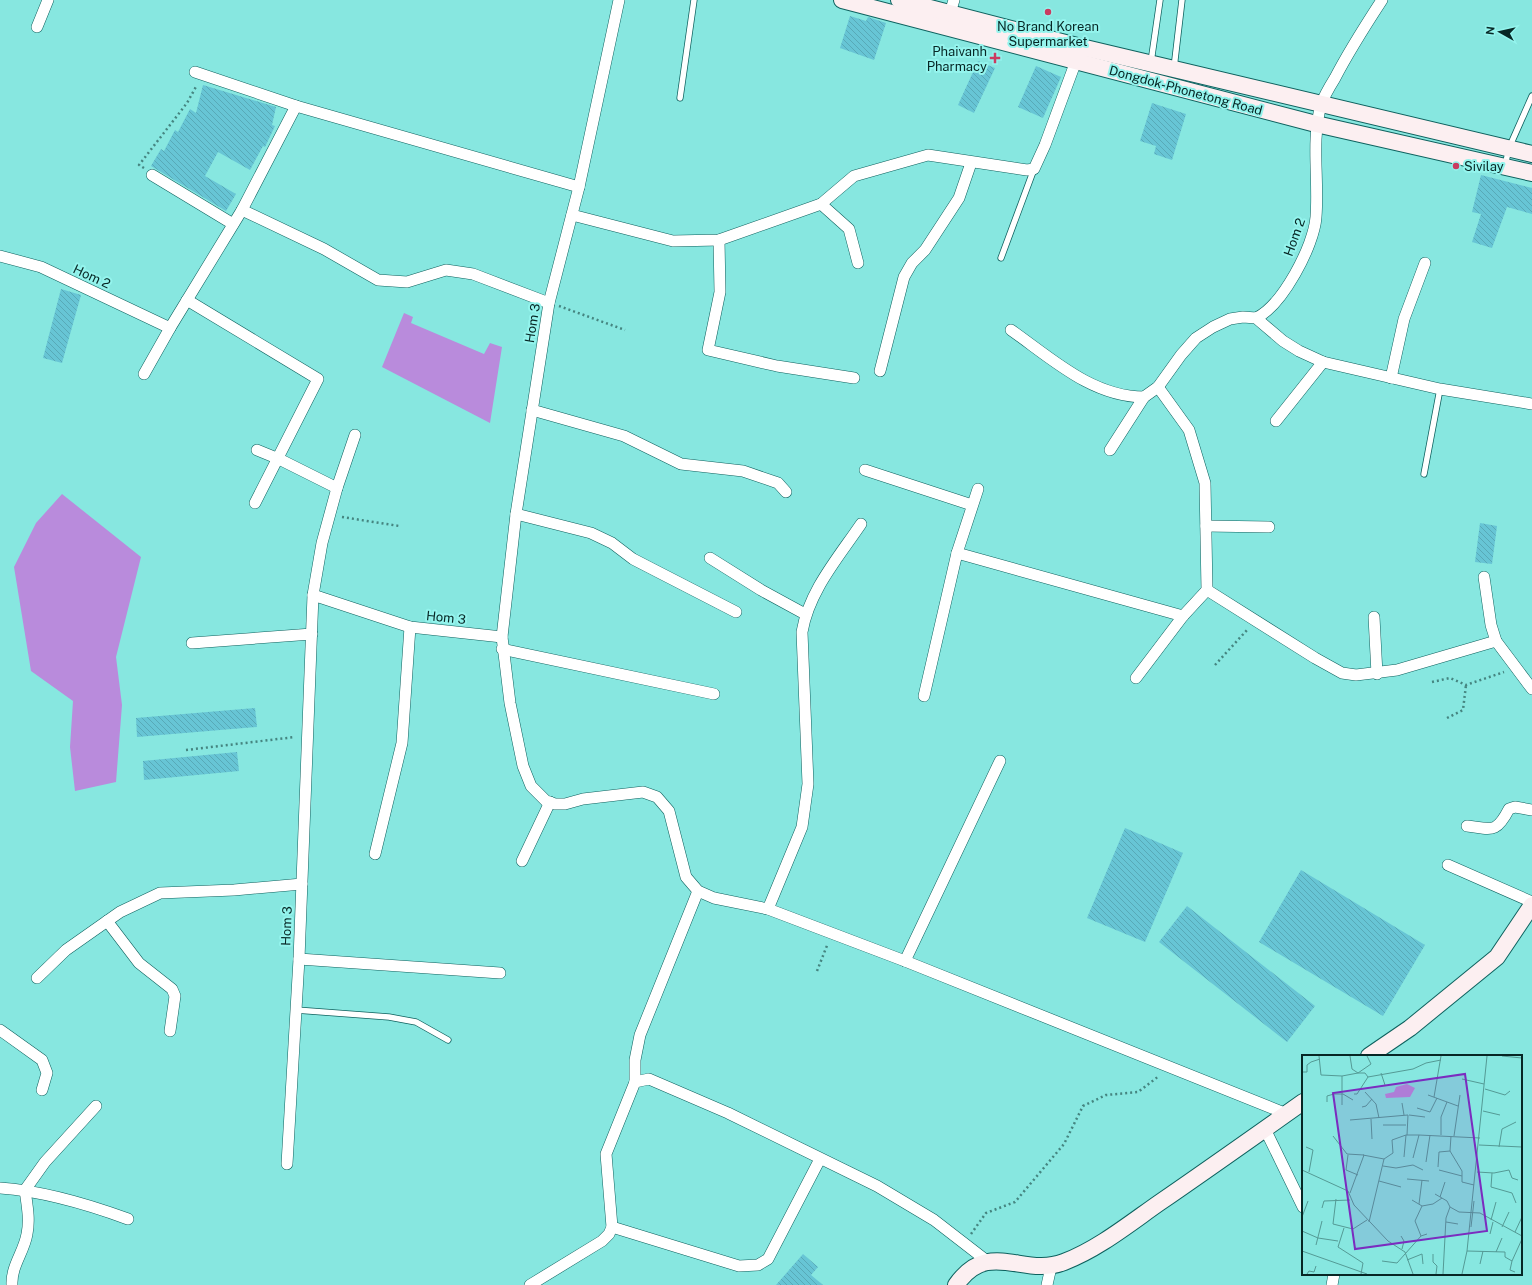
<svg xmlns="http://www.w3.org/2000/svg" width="1532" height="1285" viewBox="0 0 1532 1285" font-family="'Public Sans',sans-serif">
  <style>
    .water { fill: #b98bdc }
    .building { fill: url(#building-back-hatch) }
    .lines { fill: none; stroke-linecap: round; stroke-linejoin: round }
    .lane-casing { stroke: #0e615e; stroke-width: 7 }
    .street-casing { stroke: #0e615e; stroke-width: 12 }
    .secondary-casing { stroke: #0e615e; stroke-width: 18 }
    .path { stroke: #458580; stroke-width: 2.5; stroke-dasharray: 2 3; stroke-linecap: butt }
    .lane { stroke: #fff; stroke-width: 5.5 }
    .street { stroke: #fff; stroke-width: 11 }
    .secondary { stroke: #fceff1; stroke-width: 16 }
    .poi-dot { fill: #ca3b60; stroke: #94f4ed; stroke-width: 1.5 }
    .labels { text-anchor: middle; stroke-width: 4; stroke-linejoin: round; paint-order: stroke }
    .poi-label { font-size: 13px; fill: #072725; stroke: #94f4ed }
    .street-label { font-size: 13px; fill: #072725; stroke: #94f4ed }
    .inset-road { fill: none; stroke: #549a95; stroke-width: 1 }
    .view { fill: #7b2cbf; fill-opacity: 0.15; stroke: #7b2cbf; stroke-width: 2 }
    .inset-edge { fill: none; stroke: #072725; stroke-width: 2 }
  </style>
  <defs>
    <pattern id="building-back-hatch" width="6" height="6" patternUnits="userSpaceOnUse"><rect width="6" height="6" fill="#67c5d5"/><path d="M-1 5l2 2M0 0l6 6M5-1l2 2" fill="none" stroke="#58a9b7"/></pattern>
  </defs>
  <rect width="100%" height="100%" fill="#87e7e0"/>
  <!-- water -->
  <g class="water">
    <polygon points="404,313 413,317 411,323 484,354 490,343 502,347 490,423 382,367"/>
    <polygon points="62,494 141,557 116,657 122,705 116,782 75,791 70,747 73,701 31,671 14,567 36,523"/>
  </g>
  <!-- building -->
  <g class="building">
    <polygon points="850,16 866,21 868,17 886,23 874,60 840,48"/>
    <polygon points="978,61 995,68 974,113 958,105"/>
    <polygon points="1036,66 1061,77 1043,118 1018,107"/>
    <polygon points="203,85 276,107 272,125 275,126 265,147 263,146 250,170 218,152 205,176 236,194 226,211 151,166 161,149 164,151 175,130 178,132 190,109 196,113"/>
    <polygon points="1152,103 1186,114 1172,160 1154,154 1156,146 1140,141"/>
    <polygon points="1481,175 1532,188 1532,214 1507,207 1492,248 1472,242 1481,214 1472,212"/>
    <polygon points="61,289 81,295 62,363 43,358"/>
    <polygon points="1480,523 1497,526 1492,564 1475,562"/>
    <polygon points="255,708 257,727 137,737 136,718"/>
    <polygon points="237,752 239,771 144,780 143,761"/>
    <polygon points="1125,828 1183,853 1145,942 1087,918"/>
    <polygon points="1301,870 1425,945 1383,1016 1259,942"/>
    <polygon points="1187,906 1315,1006 1287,1042 1159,942"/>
    <polygon points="803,1254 818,1267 811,1275 823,1285 776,1285"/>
  </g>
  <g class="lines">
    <defs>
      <g id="lane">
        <polyline points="1151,62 1160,0"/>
        <polyline points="1174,68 1182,0"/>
        <polyline points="680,98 694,0"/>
        <polyline points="1505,166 1509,148 1532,96"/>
        <polyline points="1001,258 1034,169"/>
        <polyline points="1424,474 1440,389"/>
        <polyline points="296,1010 389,1017 416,1022 448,1040"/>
      </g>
      <g id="street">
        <polyline points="619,0 579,187 549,303 516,514 502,637 510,703 523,766 531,786 546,801 555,804 565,804 583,799 643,792 657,797 669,811 686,877 698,891 714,898 768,909 905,961 1287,1114"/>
        <polyline points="950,13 954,0"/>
        <polyline points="37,27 48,0"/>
        <polyline points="195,72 296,106 579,187"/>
        <polyline points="152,175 233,224"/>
        <polyline points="821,204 849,229 858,263"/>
        <polyline points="242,210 324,249 378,280 407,282 446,270 473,274 549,303"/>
        <polyline points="572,215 673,241 719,240 821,204 854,176 928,155 1027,170 1034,169 1045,145 1076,61"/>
        <polyline points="719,240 720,292 708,350 777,366 854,378"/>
        <polyline points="0,256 41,267 170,328"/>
        <polyline points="187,300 318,379 255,503"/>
        <path d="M1256 318C1282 306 1314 246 1316 217 1319 179 1311 141 1321 105 1324 96 1330 86 1335 78 1349 51 1365 26 1382 0"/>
        <path d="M1011 330C1051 358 1092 397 1144 397"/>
        <polyline points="880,371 904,277 912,263 925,250 959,198 971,163"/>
        <polyline points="144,374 170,328 242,210 296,106"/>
        <polyline points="1391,378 1404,319 1425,263"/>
        <polyline points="532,410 624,436 681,464 743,471 778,483 786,492"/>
        <polyline points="1276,421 1323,362"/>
        <polyline points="257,450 279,459 337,488"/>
        <polyline points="1110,450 1144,397 1158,387 1181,355 1196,338 1213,327 1230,319 1243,317 1256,318 1283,341 1299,351 1323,362 1440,389 1532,404"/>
        <polyline points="865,470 972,505"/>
        <polyline points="516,514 591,533 612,543 633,559 736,612"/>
        <polyline points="1206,526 1269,527"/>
        <polyline points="957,553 1183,616"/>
        <polyline points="710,558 761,590 805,614"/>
        <polyline points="1484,577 1491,625 1496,641 1532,689"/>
        <polyline points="1207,590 1315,658 1342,673 1356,675 1397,670 1496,641"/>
        <polyline points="313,595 322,543 337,488 355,435"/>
        <polyline points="1374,617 1377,674"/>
        <polyline points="192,643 312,634"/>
        <polyline points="502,649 714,694"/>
        <polyline points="1136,678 1183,616 1207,590 1205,483 1189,430 1158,387"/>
        <polyline points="924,696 957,553 978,489"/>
        <path d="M1467 826C1492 829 1496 834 1509 809L1515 807 1532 810"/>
        <polyline points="375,854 402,743 410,627"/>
        <polyline points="522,861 550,802"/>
        <polyline points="1448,865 1532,902"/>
        <path d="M768 909 802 827 808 784 802 632C809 591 838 558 861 524"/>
        <polyline points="107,921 139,963 172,989 175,996 170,1031"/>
        <polyline points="299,959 500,973"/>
        <polyline points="905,961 1000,761"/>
        <polyline points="37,978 66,950 120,912 160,893 234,890 302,884"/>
        <polyline points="0,1030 42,1060 47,1073 42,1090"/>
        <polyline points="635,1082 635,1060 640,1035 698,891"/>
        <polyline points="1265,1129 1303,1207"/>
        <polyline points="287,1164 299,959 313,595 410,627 502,637"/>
        <path d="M0 1188C44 1191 87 1204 128 1219"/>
        <polyline points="612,1227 739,1266 758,1265 768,1259 820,1159"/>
        <path d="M12 1285C11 1266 24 1252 27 1234 30 1219 27 1205 25 1190L45 1162 96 1106"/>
        <polyline points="530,1285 602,1241 609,1234 612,1227 606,1154 635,1082 649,1079 728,1113 877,1186 934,1220 987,1261"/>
        <polyline points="1047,1285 1051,1267"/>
        <polyline points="1332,1285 1334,1274"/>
      </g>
      <g id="secondary">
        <polyline points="842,0 1316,124 1532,173"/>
        <polyline points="899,0 1081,47 1532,154"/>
        <polyline points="1369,1056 1410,1028 1497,957 1532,905"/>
        <path d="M956 1285C989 1238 1023 1278 1064 1262 1098 1249 1129 1224 1159 1203 1207 1170 1255 1136 1303 1102"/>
      </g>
    </defs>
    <!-- lane casing -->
    <use href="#lane" class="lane-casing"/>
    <!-- street casing -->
    <use href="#street" class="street-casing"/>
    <!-- secondary casing -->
    <use href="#secondary" class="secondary-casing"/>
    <!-- path -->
    <g class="path">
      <polyline points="144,168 139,165 187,103 197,85"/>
      <polyline points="559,306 625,330"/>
      <polyline points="342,517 399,526"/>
      <polyline points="1215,665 1247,630"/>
      <polyline points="1432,682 1450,678 1466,685 1504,672"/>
      <polyline points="1447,718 1463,710 1466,685"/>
      <polyline points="186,750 295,737"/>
      <polyline points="817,971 828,943"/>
      <polyline points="971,1234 986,1213 1015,1202 1064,1144 1083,1106 1106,1095 1138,1092 1159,1076"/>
    </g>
    <!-- lane -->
    <use href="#lane" class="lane"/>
    <!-- street -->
    <use href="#street" class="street"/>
    <!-- secondary -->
    <use href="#secondary" class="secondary"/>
  </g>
  <!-- markers -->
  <g class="poi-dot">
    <circle cx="1048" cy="12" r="4"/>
    <path d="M993 52h4v4h4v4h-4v4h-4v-4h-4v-4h4z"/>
    <circle cx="1456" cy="166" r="4"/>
  </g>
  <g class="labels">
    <!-- poi labels -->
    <g class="poi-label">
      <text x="1048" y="31">No Brand Korean<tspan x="1048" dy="15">Supermarket</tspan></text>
      <text x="987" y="56" text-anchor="end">Phaivanh<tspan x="987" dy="15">Pharmacy</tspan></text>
      <text x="1464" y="171" text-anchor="start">Sivilay</text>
    </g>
    <!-- street labels -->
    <g class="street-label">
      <text transform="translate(1186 90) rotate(15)" y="5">Dongdok-Phonetong Road</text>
      <text transform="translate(1294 237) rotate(-70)" y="5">Hom 2</text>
      <text transform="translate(92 276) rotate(25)" y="5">Hom 2</text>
      <text transform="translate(532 323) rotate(-81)" y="5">Hom 3</text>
      <text transform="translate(446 617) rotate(6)" y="5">Hom 3</text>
      <text transform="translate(286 926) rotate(-88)" y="5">Hom 3</text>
    </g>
  </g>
  <!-- overview -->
  <g transform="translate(1302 1055)">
    <rect width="220" height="220" fill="#87e7e0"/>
    <path d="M105 29 113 33 108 42 84 43 83 39 92 37 94 32Z" fill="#b98bdc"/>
    <path class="inset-road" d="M17 1 19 20 40 21 56 18 69 9 65 1M48 1 50 14 56 18H63L66 22 111 14 124 8 139 5M200 1 220 3M0 17H5V10L9 7 18 4M79 18 83 30M160 24 182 29M183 34 203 40 208 36M63 37 74 49 77 63M52 39H55L66 22M126 40 156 51M132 42 139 1M25 47V41L32 39H41L51 45M100 48 102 60M40 50V21M60 52 64 51 70 44M115 53 128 57 135 43M181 56 198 60M107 60 123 62M69 64 70 84M48 65 106 60 105 80M81 70H104M139 80V62L145 47M31 81 45 99 62 100 48 138M149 81 148 96 160 116V127L172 130M152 81 158 40M177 90 220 92M4 92 11 95 7 117M197 92 200 74 214 67M46 100 44 115 56 120M61 100 82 104M102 102 104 80M111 103 117 80M124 107 128 80M81 111 94 113 111 110 121 115M136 112 137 97 148 96M0 115 46 136 52 150 86 186 103 197 111 219M137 115 160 121M175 117 192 118 207 115 210 123 216 125M190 118 189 132 210 138 214 148M105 124 127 126M77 126 99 132M133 139 145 146 148 152M138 142 143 127M34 144 31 169 51 174 65 165M110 145 120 151 131 149 140 143M117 149 120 125M148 152 157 157 178 158 220 181M20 153 22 146 48 145M0 162 6 146M189 165 194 147M67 167 82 104 91 98 90 85 104 80H117L178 83M144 167 156 169M169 172 172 146M200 172 207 157M42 173 36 192 61 208 59 219M0 176 16 183 36 186M213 177 220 162M188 179 191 167M99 181 102 186 100 194M119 181 113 166 120 151M14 190 20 166M0 196 65 219M165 196 203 197V202L210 206M194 197 200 183M131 199V207L135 211 134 219M105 205 120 199 121 209M80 206 95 208 119 181 125 179M178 209 181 196M213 217 208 215 210 206 220 184M5 219 7 216 12 217 14 211M141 219 144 163 148 152M160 219 165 196 185 1"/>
    <path class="view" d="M163 19 185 176 53 194 31 38Z"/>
    <rect width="220" height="220" class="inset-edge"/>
  </g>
  <!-- north arrow -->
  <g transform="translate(1500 32) rotate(278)" stroke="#94f4ed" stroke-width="3" paint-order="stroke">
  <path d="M0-3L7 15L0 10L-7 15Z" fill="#072725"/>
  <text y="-6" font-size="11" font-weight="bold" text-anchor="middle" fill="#072725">N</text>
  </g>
</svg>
